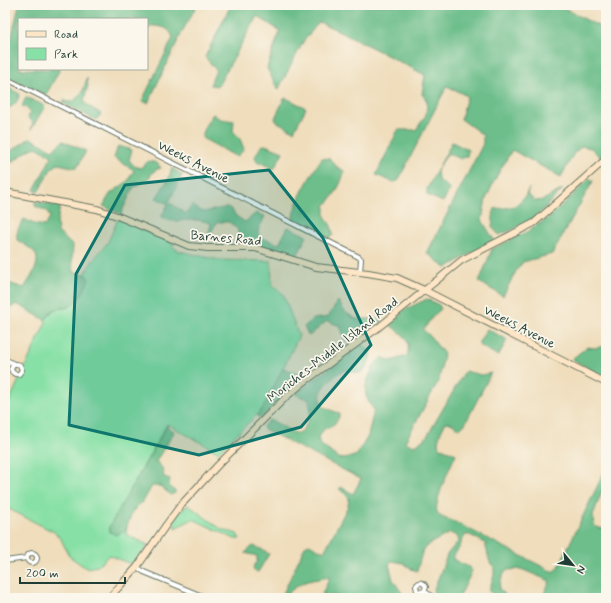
<svg xmlns="http://www.w3.org/2000/svg" width="611" height="603" viewBox="0 0 611 603" font-family="Mynerve,sans-serif">
  <style>
    .green { fill: #87e0a6; stroke: #538e6d }
    .forest { fill: #6dbe8b; stroke: #467e60 }
    .lines { fill: none; stroke-linecap: round; stroke-linejoin: round }
    .street-casing { stroke: #687563; stroke-width: 6 }
    .secondary-casing { stroke: #687563; stroke-width: 8 }
    .street { stroke: #fff; stroke-width: 4 }
    .secondary { stroke: #fde5c5; stroke-width: 6 }
    .marked { fill: #0f766e; fill-opacity: 0.2; stroke: #0f766e; stroke-width: 3; stroke-linejoin: round }
    .labels { text-anchor: middle; stroke-width: 3.5; stroke-linejoin: round; paint-order: stroke }
    .street-label { font-size: 13px; fill: #1f3d34; stroke: #fbf7ec }
  </style>
  <rect width="100%" height="100%" fill="#fbf7ec"/>
  <filter id="ink" filterUnits="userSpaceOnUse"><feTurbulence type="fractalNoise" baseFrequency=".025" numOctaves="2"/><feDisplacementMap in="SourceGraphic" scale="8" xChannelSelector="R" yChannelSelector="G"/><feConvolveMatrix kernelMatrix="1 2 1 2 8 2 1 2 1" color-interpolation-filters="sRGB"/></filter>
  <filter id="wash" filterUnits="userSpaceOnUse"><feTurbulence type="fractalNoise" baseFrequency=".012" numOctaves="4" result="noise"/><feDisplacementMap in="SourceGraphic" scale="16" xChannelSelector="R" yChannelSelector="G"/><feGaussianBlur stdDeviation="0.9" result="paint"/><feColorMatrix in="noise" values="0 0 0 0 0 0 0 0 0 0 0 0 0 0 0 0 0 1.4 0 .05"/><feComposite in="paint" operator="in"/></filter>
  <g filter="url(#wash)">
    <rect width="100%" height="100%" fill="#efddbb"/>
    <!-- green -->
    <g class="green">
      <polygon points="118,219 173,243 173,247 179,251 219,260 271,261 272,284 283,294 299,336 263,409 218,452 167,424 110,527 126,530 127,535 148,545 133,565 109,555 98,566 86,568 69,556 61,539 54,532 5,507 5,410 46,322 45,320 53,310 69,307 89,279 85,274 91,263 108,242"/>
      <polygon points="188,505 221,529 237,534 240,539 235,539 193,519 175,528 174,520 182,510"/>
    </g>
    <!-- forest -->
    <g class="forest">
      <path d="M19 5H197L182 32 148 103 142 101 173 38C170 27 161 26 151 26L147 31V19H19V69H60L46 95 5 76V65Z"/>
      <polygon points="231,5 558,5 606,30 606,153 601,158 591,148 582,146 574,153 561,177 512,150 495,179 486,199 482,220 494,240 446,268 427,253 483,144 483,135 461,119 467,96 447,86 398,181 393,182 376,175 398,130 416,130 426,115 427,101 422,94 425,75 344,33 319,22 303,42 278,90 267,68 280,31 257,16 218,86 210,85 216,70 205,57"/>
      <polygon points="87,78 88,86 84,101 87,105 101,114 96,120 63,103 64,100 68,102 74,101 83,91"/>
      <path d="M5 86 20 94C17 103 14 106 5 110Z"/>
      <polygon points="26,97 45,106 31,130 33,122 28,118 30,113 27,108 22,106"/>
      <polygon points="286,98 306,108 294,131 276,121 275,118 284,99"/>
      <polygon points="213,114 220,119 234,121 233,131 240,139 244,149 237,157 202,138 205,126"/>
      <polygon points="30,138 52,150 63,141 86,151 77,168 58,164 51,169 38,192 34,190 52,156 36,147 29,150 12,162 5,158 5,155"/>
      <polygon points="452,142 468,150 467,156 461,159 448,153 437,170 438,180 450,189 443,202 427,195 427,189"/>
      <polygon points="265,145 283,152 274,169 257,161 255,157 261,146"/>
      <polygon points="118,146 132,150 129,160 134,166 140,168 149,161 157,163 161,168 155,170 146,181 133,188 121,214 103,206 110,194 128,181 134,170 114,158"/>
      <path d="M322 158 330 159 337 167 344 171C342 184 334 196 325 206V216L331 226 333 235 328 238 293 221C291 207 314 170 322 158Z"/>
      <path d="M172 168 182 175 169 202 186 214 192 205 203 212 228 207 232 210 236 216 245 222 256 213 265 216 258 231 262 238 279 244 288 227 307 236 296 258 268 248 237 243 238 230 229 222H217L207 240 211 223C206 222 200 220 195 220 181 219 175 225 161 217L168 204 156 198 169 178Z"/>
      <polygon points="590,178 593,181 552,254 523,262 516,271 503,296 479,282 492,249 525,233 550,217"/>
      <path d="M529 188 527 194 535 201 543 200 563 189 536 217 514 229 499 235 492 227 494 209C515 207 519 208 529 188Z"/>
      <path d="M35 202H40L60 206 57 223 58 232 73 246 72 262 74 272 85 274 89 279 81 297 69 307 53 310 45 320 17 304 10 308 5 315V282L24 288C29 280 42 263 35 253 31 248 23 244 17 240 16 232 19 226 24 219L34 224 45 226 50 217 47 211 35 206Z"/>
      <path d="M427 299 439 305 441 309 434 315 423 330 429 335 444 354 439 380 405 442 414 446 426 438 465 371 481 375 491 373 465 424 460 429C455 427 452 422 446 422 442 430 436 439 439 447L456 454C452 463 431 506 438 514 441 518 450 520 455 522L551 571H555L559 566 606 468V481L593 515 594 526 606 530V598H542L550 581 521 569 507 570C502 576 500 582 499 589L505 594 504 598H497L489 591 494 575V567L490 563 485 543 470 535H465L459 548 453 557 454 560 469 567 472 571 459 598H440L433 594 434 589 448 553 459 541 457 536 450 533 431 543 423 549 417 571 411 569 404 563 392 561 389 564 393 580 404 596 397 598H346L322 594 330 577C307 581 300 580 284 598H281L305 546 309 544 324 552 348 506 349 497 339 489 341 487 353 494 361 479 264 429 263 426 269 420C281 423 289 433 300 434 309 420 312 416 309 400L295 394 360 345H363L371 352C371 358 366 372 359 373 355 373 350 370 346 370 336 372 325 384 321 393 320 397 321 402 322 406L340 414C337 423 333 426 324 429L318 438 320 444 338 458 345 459 357 455 368 436 374 410C371 406 368 401 366 396 363 385 373 364 382 357L391 361 407 356C412 338 402 334 390 325L404 310Z"/>
      <polygon points="338,301 345,312 356,319 373,319 383,321 346,342 340,326 327,321 309,336 304,327 313,319 328,317"/>
      <polygon points="487,329 506,339 506,342 498,356 479,345 479,342"/>
      <polygon points="606,346 606,378 572,359 587,347 594,348"/>
      <polygon points="283,368 304,375 305,377 282,396 263,417 259,418 257,416 263,408"/>
      <polygon points="168,424 167,427 174,431 173,434 156,461 162,468 164,477 170,479 169,485 176,492 171,495 160,486 152,486 144,500 132,512 126,530 116,535 110,532 109,527"/>
      <polygon points="253,546 261,549 269,554 258,572 254,571 253,567 257,562 257,556 245,553"/>
    </g>
  </g>
  <g filter="url(#ink)">
    <g class="lines">
      <defs>
        <g id="street">
          <polyline points="5,78 359,257 361,259 360,272"/>
          <path d="M5 359 14 364H17L20 365 22 370 19 374C15 375 12 373 11 369L14 364"/>
          <circle cx="32" cy="558" r="5"/>
          <polyline points="5,561 27,558"/>
          <polyline points="137,567 144,572 207,598"/>
          <path d="M424 591 426 587C424 582 419 581 416 586L417 591 421 592 424 591 434 598"/>
        </g>
        <g id="secondary">
          <polyline points="5,192 97,209 120,217 189,246 208,248 255,248 316,267 368,273 397,278 424,290 606,383"/>
          <polyline points="109,598 137,567 166,525 180,506 218,465 286,397 304,382 379,327 462,260 534,223 606,159"/>
        </g>
      </defs>
      <!-- street casing -->
      <use href="#street" class="street-casing"/>
      <!-- secondary casing -->
      <use href="#secondary" class="secondary-casing"/>
      <!-- street -->
      <use href="#street" class="street"/>
      <!-- secondary -->
      <use href="#secondary" class="secondary"/>
    </g>
  </g>
  <!-- marked area -->
  <path class="marked" d="M269 170 323 238 371 345 301 427 199 455 69 425 76 274 125 185Z"/>
  <g class="labels">
    <!-- street labels -->
    <g class="street-label">
      <text transform="translate(194 161) rotate(27)" y="5">Weeks Avenue</text>
      <text transform="translate(226 237) rotate(5)" y="5">Barnes Road</text>
      <text transform="translate(520 326) rotate(27)" y="5">Weeks Avenue</text>
      <text transform="translate(332 349) rotate(-38)" y="5">Moriches-Middle Island Road</text>
    </g>
  </g>
  <!-- margin -->
  <rect width="611" height="603" fill="none" stroke="#fbf7ec" stroke-width="20"/>
  <!-- legend -->
  <rect x="18" y="18" width="130" height="52" fill="#fbf7ec" stroke="#a3ada2"/>
  <rect x="26" y="31" width="20" height="6" fill="#fde5c5" stroke="#a3ada2"/>
  <text x="54" y="38" font-size="12" fill="#1f3d34">Road</text>
  <rect x="26" y="48" width="20" height="12" fill="#87e0a6" stroke="#a3ada2"/>
  <text x="54" y="58" font-size="12" fill="#1f3d34">Park</text>
  <!-- north arrow -->
  <g transform="translate(573 565) rotate(119)" stroke="#fbf7ec" stroke-width="3" paint-order="stroke">
  <path d="M0-3L7 15L0 10L-7 15Z" fill="#1f3d34"/>
  <text y="-6" font-size="11" font-weight="bold" text-anchor="middle" fill="#1f3d34">N</text>
  </g>
  <!-- scale -->
  <path d="M20 577v6h105v-6" fill="none" stroke="#1f3d34" stroke-width="2"/>
  <text x="26" y="577" font-size="12" fill="#1f3d34" stroke="#fbf7ec" stroke-width="3" paint-order="stroke">200 m</text>
</svg>
